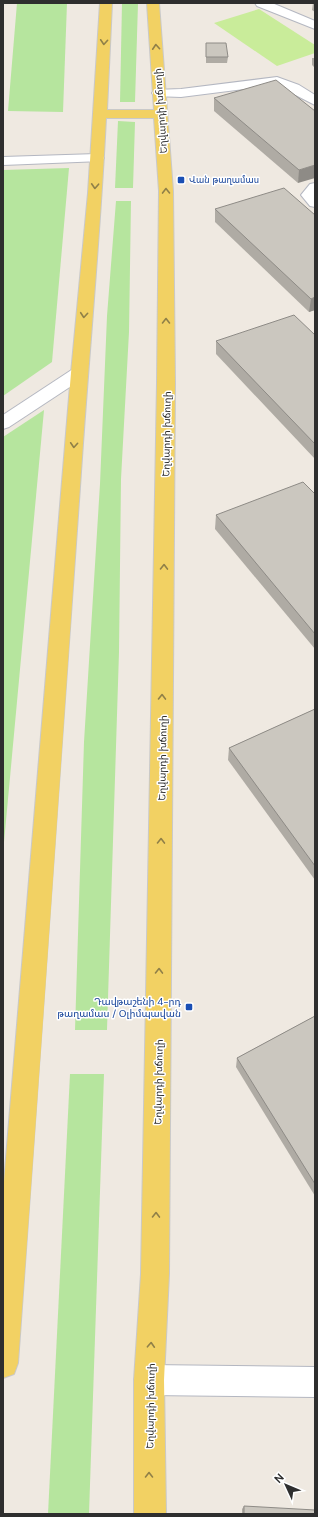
<svg xmlns="http://www.w3.org/2000/svg" width="318" height="1517" viewBox="0 0 318 1517" font-family="'DM Sans','Noto Sans Armenian',sans-serif">
  <style>
    .green { fill: #b6e59e }
    .pitch { fill: #c9ec9a }
    .lines { fill: none; stroke-linecap: round; stroke-linejoin: round }
    .minor-casing { stroke: #b4b7c1; stroke-width: 2 }
    .major-casing { stroke: #c9c9c9; stroke-width: 2 }
    .minor { fill: #fff; fill-rule: evenodd }
    .major { fill: #f2d163; fill-rule: evenodd }
    .wall { fill: #afaba4 }
    .shaded-wall { fill: #8e8b86 }
    .building { fill: #cbc7bf; stroke: #8e8b86 }
    .oneway { stroke: #908048 }
    .transit-dot { fill: #1a4fb4; stroke: #fff; stroke-width: 1.5 }
    .labels { text-anchor: middle; stroke-width: 3; stroke-linejoin: round; paint-order: stroke }
    .far-transit-label { font-size: 9px; fill: #164399; stroke: #fff; text-anchor: start }
    .street-label { font-size: 10px; fill: #2e2e2e; stroke: #fff }
    .transit-label { font-size: 10px; fill: #164399; stroke: #fff; text-anchor: end }
  </style>
  <rect width="100%" height="100%" fill="#efe9e1"/>
  <!-- green -->
  <g class="green">
    <polygon points="17,3 67,3 63,112 8,111"/>
    <polygon points="122,3 138,3 135,102 120,102"/>
    <polygon points="118,121 135,122 133,188 115,188"/>
    <polygon points="69,168 52,362 3,396 3,170"/>
    <polygon points="116,201 131,201 129,332 121,479 119,652 107,1030 75,1030 84,742 100,484 107,316"/>
    <polygon points="44,410 3,853 3,437"/>
    <polygon points="70,1074 104,1074 89,1514 48,1514"/>
  </g>
  <!-- pitch -->
  <polygon class="pitch" points="259,9 315,45 315,53 277,66 214,23"/>
  <g class="lines">
    <defs>
      <g id="minor">
        <polygon points="255,3 272,3 315,21 315,29 257,6"/>
        <polygon points="277,77 299,85 315,95 315,105 276,85 181,97 154,96 152,93 154,90 181,89"/>
        <polygon points="97,154 102,155 104,158 102,161 3,165 3,157"/>
        <polygon points="315,183 315,207 310,206 301,195 310,184"/>
        <polygon points="79,368 85,369 87,373 85,377 9,427 3,429 3,415 73,369"/>
        <polygon points="149,1365 315,1367 315,1397 149,1395 138,1391 134,1380 138,1369"/>
      </g>
      <path id="major" d="M100 3H112L107 110H154L147 3H159L173 191 175 383 169 1274 164 1380 166 1514H134V1380L141 1274 157 383 159 191 154 118H106C100 241 88 364 80 487 60 779 40 1071 18 1363L14 1374 3 1378V1194L71 373 88 193Z"/>
    </defs>
    <!-- minor casing -->
    <use href="#minor" class="minor-casing"/>
    <!-- major casing -->
    <use href="#major" class="major-casing"/>
    <!-- minor -->
    <use href="#minor" class="minor"/>
    <!-- major -->
    <use href="#major" class="major"/>
  </g>
  <!-- wall -->
  <g class="wall">
    <polygon points="313,3 315,3 315,12 312,10"/>
    <polygon points="206,43 228,57 227,63 206,63"/>
    <polygon points="312,58 315,58 315,68 312,65"/>
    <polygon points="214,98 315,111 298,183 214,111"/>
    <polygon points="215,209 315,215 315,310 309,312 215,222"/>
    <polygon points="315,335 315,459 216,354 216,341"/>
    <polygon points="315,494 315,649 215,529 216,515"/>
    <polygon points="315,709 315,880 228,760 229,748"/>
    <polygon points="315,1016 315,1196 236,1067 237,1058"/>
    <polygon points="244,1506 315,1514 242,1514 242,1509"/>
  </g>
  <!-- shaded-wall -->
  <g class="shaded-wall">
    <polygon points="315,165 315,178 298,183 299,170"/>
    <polygon points="315,297 315,310 309,312 311,299"/>
  </g>
  <!-- building -->
  <g class="building">
    <polygon points="206,43 226,43 228,57 206,57"/>
    <polygon points="276,80 315,111 315,165 299,170 214,98"/>
    <polygon points="284,188 315,215 315,297 311,299 215,209"/>
    <polygon points="294,315 315,335 315,444 216,341"/>
    <polygon points="303,482 315,494 315,634 216,515"/>
    <polygon points="315,709 315,866 229,748"/>
    <polygon points="315,1016 315,1184 237,1058"/>
    <polygon points="244,1506 315,1510 315,1514 244,1514"/>
  </g>
  <!-- one-way arrows -->
  <defs><path id="oneway-chevron" d="M-2-3.5L2.5 0L-2 3.5" fill="none" stroke-width="1.6" stroke-linecap="round" stroke-linejoin="round"/></defs>
  <g class="oneway">
    <use href="#oneway-chevron" transform="translate(104 42) rotate(94)"/>
    <use href="#oneway-chevron" transform="translate(156 47) rotate(-94)"/>
    <use href="#oneway-chevron" transform="translate(95 186) rotate(93)"/>
    <use href="#oneway-chevron" transform="translate(166 191) rotate(-91)"/>
    <use href="#oneway-chevron" transform="translate(84 315) rotate(95)"/>
    <use href="#oneway-chevron" transform="translate(166 321) rotate(-90)"/>
    <use href="#oneway-chevron" transform="translate(74 445) rotate(94)"/>
    <use href="#oneway-chevron" transform="translate(164 567) rotate(-89)"/>
    <use href="#oneway-chevron" transform="translate(162 697) rotate(-89)"/>
    <use href="#oneway-chevron" transform="translate(161 841) rotate(-89)"/>
    <use href="#oneway-chevron" transform="translate(159 971) rotate(-89)"/>
    <use href="#oneway-chevron" transform="translate(156 1215) rotate(-89)"/>
    <use href="#oneway-chevron" transform="translate(151 1345) rotate(-87)"/>
    <use href="#oneway-chevron" transform="translate(149 1475) rotate(-90)"/>
  </g>
  <!-- markers -->
  <g class="transit-dot">
    <rect x="177" y="176" width="8" height="8" rx="2"/>
    <rect x="185" y="1003" width="8" height="8" rx="2"/>
  </g>
  <g class="labels">
    <!-- far-transit labels -->
    <g class="far-transit-label">
      <text x="189" y="183">Վան թաղամաս</text>
    </g>
    <!-- street labels -->
    <g class="street-label">
      <text transform="translate(160 111) rotate(-94)" y="4">Եղվարդի խճուղի</text>
      <text transform="translate(166 434) rotate(-89)" y="4">Եղվարդի խճուղի</text>
      <text transform="translate(162 758) rotate(-89)" y="4">Եղվարդի խճուղի</text>
      <text transform="translate(158 1082) rotate(-89)" y="4">Եղվարդի խճուղի</text>
      <text transform="translate(150 1406) rotate(-89)" y="4">Եղվարդի խճուղի</text>
    </g>
    <!-- transit labels -->
    <g class="transit-label">
      <text x="181" y="1005">Դավթաշենի 4-րդ<tspan x="181" dy="12">թաղամաս / Օլիմպավան</tspan></text>
    </g>
  </g>
  <!-- border -->
  <rect width="318" height="1517" fill="none" stroke="#2e2e2e" stroke-width="8"/>
  <!-- north arrow -->
  <g transform="translate(286 1485) rotate(314)" stroke="#ffffff" stroke-width="3" paint-order="stroke">
  <path d="M0-3L7 15L0 10L-7 15Z" fill="#2e2e2e"/>
  <text y="-6" font-size="11" font-weight="bold" text-anchor="middle" fill="#2e2e2e">N</text>
  </g>
</svg>
